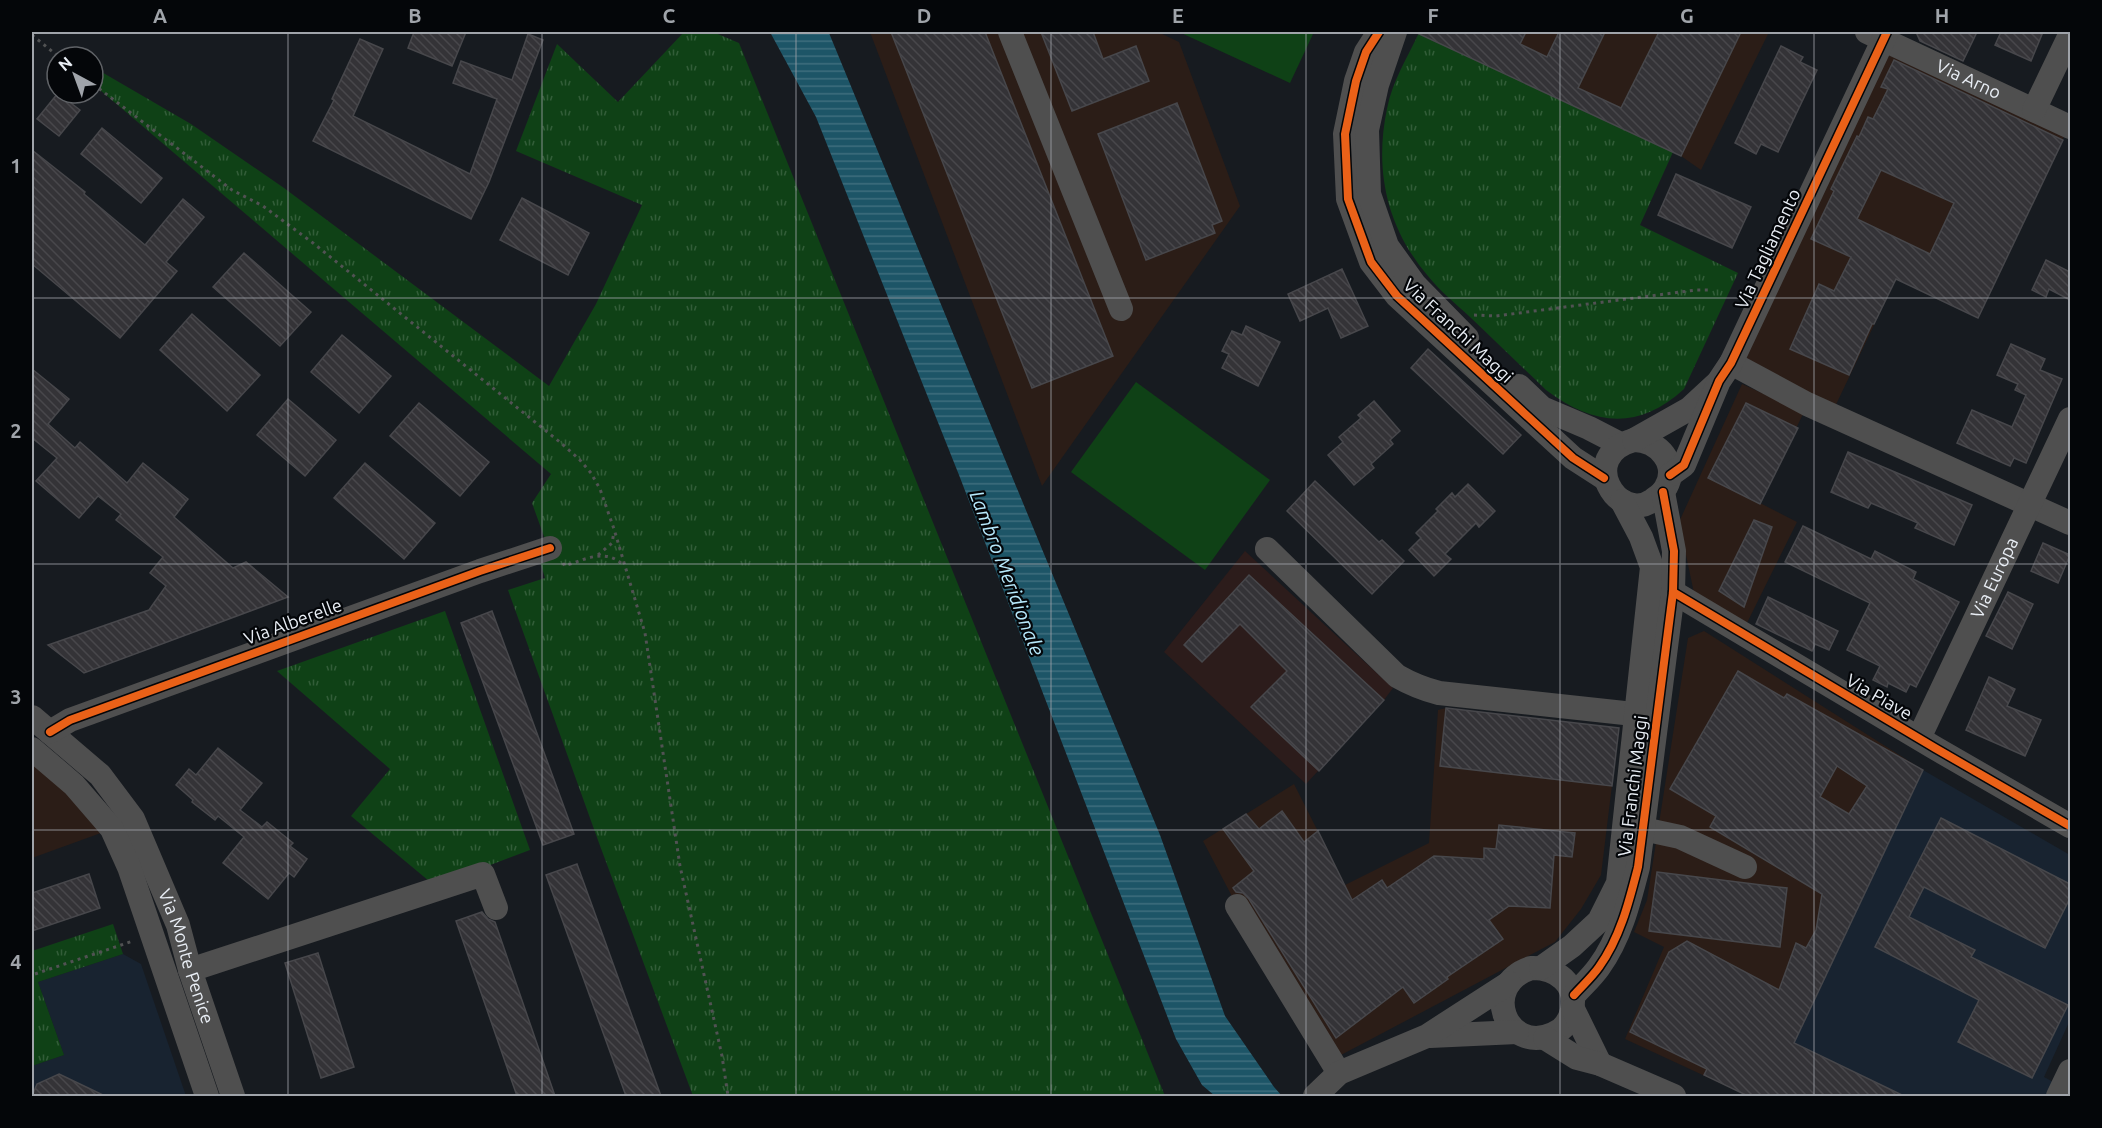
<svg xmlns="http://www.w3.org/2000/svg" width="2102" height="1128" viewBox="0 0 2102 1128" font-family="Ubuntu,sans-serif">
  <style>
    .commercial { fill: #2c1c1b }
    .industrial { fill: #2b1d17 }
    .built { fill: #182330 }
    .grass { fill: url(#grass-tufts) }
    .garden { fill: #0f4116 }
    .water { fill: url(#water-rules) }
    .building { fill: url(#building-back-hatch); stroke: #47474b; stroke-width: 1.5; fill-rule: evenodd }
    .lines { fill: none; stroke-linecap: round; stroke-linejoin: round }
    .path { stroke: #515253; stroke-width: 3; stroke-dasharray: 3 4.5; stroke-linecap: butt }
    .minor { stroke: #4f4f4f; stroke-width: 24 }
    .cycleway-casing { stroke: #040609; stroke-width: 11 }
    .cycleway { stroke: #ea6118; stroke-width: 8 }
    .grid { fill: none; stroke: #a0a4aa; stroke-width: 1.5; stroke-opacity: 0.55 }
    .labels { text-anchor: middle; stroke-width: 4.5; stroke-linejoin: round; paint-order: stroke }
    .street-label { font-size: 18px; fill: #e9eef5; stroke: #040609 }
    .water-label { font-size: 20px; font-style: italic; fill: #b7e9fc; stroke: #040609 }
    .neatline { fill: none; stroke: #a0a4aa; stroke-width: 2 }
    .grid-label { font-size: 20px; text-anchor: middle; font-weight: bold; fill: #a0a4aa }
  </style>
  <defs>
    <pattern id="grass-tufts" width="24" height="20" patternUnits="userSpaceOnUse" patternTransform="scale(1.5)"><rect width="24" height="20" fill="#0f4116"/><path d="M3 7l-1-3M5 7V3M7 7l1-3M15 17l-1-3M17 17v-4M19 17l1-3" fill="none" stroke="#325d38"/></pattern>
    <pattern id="water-rules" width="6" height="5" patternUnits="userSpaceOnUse" patternTransform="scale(1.5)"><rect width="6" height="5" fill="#1d5567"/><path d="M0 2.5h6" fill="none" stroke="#3e6e7d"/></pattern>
    <pattern id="building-back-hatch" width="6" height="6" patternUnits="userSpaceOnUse" patternTransform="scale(1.5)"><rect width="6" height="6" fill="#343337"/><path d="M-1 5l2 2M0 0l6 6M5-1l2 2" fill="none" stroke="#48474b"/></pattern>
  </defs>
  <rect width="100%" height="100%" fill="#171b20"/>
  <!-- commercial -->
  <polygon class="commercial" points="1245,551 1393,688 1384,700 1306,784 1164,652"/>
  <!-- industrial -->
  <g class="industrial">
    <polygon points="870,32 1158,32 1179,42 1240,206 1042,486"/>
    <polygon points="1414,32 1769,32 1701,170 1681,156"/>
    <polygon points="1883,39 2069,126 1978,318 1896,279 1831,415 1731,363"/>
    <polygon points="1742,384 1804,412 1760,503 1797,522 1744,629 1694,593 1679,522"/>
    <polygon points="1704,631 1923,770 1769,1096 1748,1096 1625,1039 1664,947 1634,932 1647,900 1688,638"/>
    <polygon points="1446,708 1619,728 1601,875 1581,909 1555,942 1341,1055 1237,906 1203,841 1294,784 1345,885 1429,843 1438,710"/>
    <polygon points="32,749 112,829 32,858"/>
  </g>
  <!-- built -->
  <g class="built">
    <polygon points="1923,770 2070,855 2070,1020 2044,1077 2059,1085 2053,1096 1769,1096"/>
    <polygon points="123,954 141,964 186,1096 32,1096 32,1066 64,1055 38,982"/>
  </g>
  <!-- grass -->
  <g class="grass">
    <polygon points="684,32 713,32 739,43 1165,1096 693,1096 599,843 508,590 545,578 540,562 546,542 532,503 551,474 93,84 93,67 191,124 284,188 549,386 596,304 642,205 516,151 557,44 618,102"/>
    <path d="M1419 33 1673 152 1640 225 1738 273 1684 389C1638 431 1594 426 1546 390 1521 366 1495 341 1470 317 1456 304 1440 291 1428 276 1387 228 1374 170 1387 109 1392 82 1407 58 1419 33Z"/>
    <polygon points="445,611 530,850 435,886 351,816 390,769 277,671"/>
    <polygon points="113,924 123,954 38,982 64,1055 32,1066 32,951"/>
  </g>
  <!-- garden -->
  <g class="garden">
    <polygon points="1179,32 1314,32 1290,83"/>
    <polygon points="1136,382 1270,480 1205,570 1071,472"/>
  </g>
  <!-- water -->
  <polygon class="water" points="770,32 829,33 1160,835 1225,1016 1274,1087 1282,1096 1215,1096 1202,1085 1176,1039 959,475 816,117"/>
  <!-- building -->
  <g class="building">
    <polygon points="414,32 466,32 452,66 408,48"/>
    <polygon points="891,32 985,32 1113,356 1032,388"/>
    <polygon points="1041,32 1093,32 1103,59 1136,46 1149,81 1072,111"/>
    <polygon points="1415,32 1526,32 1520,44 1547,57 1559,32 1605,32 1578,88 1621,108 1659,32 1741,32 1681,156"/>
    <polygon points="1916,32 1977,32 1963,61 1920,41"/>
    <polygon points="2001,32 2043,32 2031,61 1995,45"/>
    <polygon points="528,34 543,40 489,182 471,219 313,141 334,100 332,99 360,39 383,49 353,116 470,174 497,99 453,83 461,61 512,80"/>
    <polygon points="1781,46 1803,57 1800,62 1817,70 1778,152 1761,144 1756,154 1735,143"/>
    <path d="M1894 60 2063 140 1978 318 1896 279 1874 324H1872L1849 375 1790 349 1819 284 1834 291 1851 257 1811 239 1834 191 1831 189 1857 136 1859 137 1868 117 1873 119 1888 89 1881 87ZM1881 170 1954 203 1930 254 1857 219Z"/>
    <polygon points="58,93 80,110 59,136 37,119"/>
    <polygon points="1177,103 1222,221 1212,225 1215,233 1146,260 1098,134"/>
    <polygon points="102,128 162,178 141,203 81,154"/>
    <polygon points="32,150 85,192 84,194 145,245 183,199 204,217 166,262 177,271 120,338 32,264"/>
    <polygon points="1676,174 1751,207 1732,248 1658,215"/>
    <polygon points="522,198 589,233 568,275 500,240"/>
    <polygon points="244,253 311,312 280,346 213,287"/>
    <polygon points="2046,260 2070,272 2070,300 2049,289 2046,297 2032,290"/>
    <polygon points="1342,269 1368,326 1341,338 1328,308 1300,321 1288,294"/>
    <polygon points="192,314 260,375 227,411 160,350"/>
    <polygon points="1246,326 1280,342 1258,386 1222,368 1229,354 1222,351 1232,331 1242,335"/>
    <polygon points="342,335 391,376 359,413 311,372"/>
    <polygon points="2011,344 2045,359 2040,370 2062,379 2026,463 2014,458 2010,466 1957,443 1972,410 2012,427 2026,395 2015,390 2018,384 1997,375"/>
    <polygon points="1428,349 1521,435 1503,454 1411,368"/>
    <polygon points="32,369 69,399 48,424 75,448 80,442 127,483 143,463 188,499 174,517 233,568 246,562 288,597 84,673 48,645 149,610 166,586 150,573 163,557 116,520 121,514 98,496 79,518 36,481 57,458 32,438"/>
    <polygon points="288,399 336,440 305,476 257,435"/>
    <polygon points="1374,401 1400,431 1390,440 1393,444 1371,464 1374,468 1354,485 1328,455 1343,442 1339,437 1361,418 1358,415"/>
    <polygon points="419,403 489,462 460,496 390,436"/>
    <polygon points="1746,403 1798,428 1760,504 1708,478"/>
    <polygon points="1848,452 1972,505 1954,545 1915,528 1918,523 1871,503 1868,508 1831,492"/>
    <polygon points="365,463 435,523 404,559 334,498"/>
    <polygon points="1315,481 1379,542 1382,540 1404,561 1372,594 1287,511"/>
    <polygon points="1468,484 1495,511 1479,527 1476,523 1445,554 1451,559 1434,576 1409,550 1421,538 1416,533 1438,511 1436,509 1452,493 1455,497"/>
    <polygon points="1754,520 1772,527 1744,607 1719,591"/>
    <polygon points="1803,526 1871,559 1875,551 1916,572 1913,579 1959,602 1916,687 1910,684 1906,692 1888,683 1887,687 1873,680 1880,666 1847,650 1870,603 1785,562"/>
    <polygon points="2043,543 2070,555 2058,583 2031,571"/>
    <polygon points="1249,575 1384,700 1319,771 1251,707 1287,671 1240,624 1202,662 1184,645"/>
    <polygon points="2008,592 2033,604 2012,649 1986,636"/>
    <polygon points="1768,597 1838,631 1829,650 1815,644 1812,651 1756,624"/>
    <polygon points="492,611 574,834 543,845 461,623"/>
    <path d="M1738 671 1784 698 1787 694 1923 770 1794 1043 1904 1096H1748L1704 1075 1707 1069 1630 1032 1669 952 1687 941 1779 990 1796 943 1806 948 1816 930 1822 894 1710 827 1716 816 1670 789ZM1837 766 1867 786 1849 814 1820 797Z"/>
    <polygon points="1989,677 2015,689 2007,706 2041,720 2025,756 1966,730"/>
    <polygon points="1446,708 1619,728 1612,786 1440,766"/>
    <polygon points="218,748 262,783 240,810 262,827 267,822 293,843 290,846 307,859 294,877 289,873 268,899 223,863 244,837 218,816 215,820 192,802 193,800 176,785 189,769 196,775"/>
    <polygon points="1282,811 1304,842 1318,831 1352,900 1382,880 1387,888 1434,856 1484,859 1484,848 1496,849 1499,825 1575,833 1572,857 1554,855 1550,908 1509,906 1489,920 1503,939 1447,977 1448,979 1414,1003 1403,987 1336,1038 1249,899 1243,893 1236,892 1233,888 1254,871 1223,829 1246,814 1259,829"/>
    <polygon points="1941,818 2070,884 2070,898 2045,948 1924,887 1909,917 1975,950 1971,957 2068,1005 2032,1078 1958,1042 1979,1000 1875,947"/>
    <polygon points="577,864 661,1096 626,1096 546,875"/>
    <polygon points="1657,872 1787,888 1780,947 1649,931"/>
    <polygon points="89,874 100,908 32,931 32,893"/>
    <polygon points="482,912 488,919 495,922 555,1096 517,1096 456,921"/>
    <polygon points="318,953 354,1067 321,1078 285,963"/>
    <polygon points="59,1074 105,1096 32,1096 37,1084"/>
  </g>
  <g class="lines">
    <!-- path -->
    <g class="path">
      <polyline points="32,35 59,57"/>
      <polyline points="93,84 232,190 263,206 313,243 561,443 579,459 591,473 600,489 614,529 645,633 680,866 722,1056 728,1096"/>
      <polyline points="1474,315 1496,316 1696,290 1708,290"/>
      <polyline points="598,555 612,543 614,532"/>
      <path d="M563 563 565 566C585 559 606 548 623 565"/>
      <polyline points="35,974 133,941"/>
    </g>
    <!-- minor -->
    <g class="minor">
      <polyline points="1010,32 1121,309"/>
      <polyline points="1379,32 1366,52 1356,81 1345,134 1348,199 1371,262 1397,296 1573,458 1604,478"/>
      <polyline points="1395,32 1377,85 1367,130 1369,194 1387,246 1415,285 1467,338"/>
      <path id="s1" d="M1867 32 2070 127"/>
      <polyline points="2034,110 2070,35"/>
      <polyline points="1731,363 1807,404 2070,523"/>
      <polyline points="1519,386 1542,408 1589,428 1620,444"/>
      <path d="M1634 440C1658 440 1679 464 1666 487 1663 493 1658 496 1653 500 1618 525 1576 456 1634 440Z"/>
      <polyline points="1634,440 1689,409 1715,385"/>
      <polyline points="1670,475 1684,465 1719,381 1731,363 1887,32"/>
      <path d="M1267 549 1397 676C1411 684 1423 689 1439 693L1652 716"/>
      <polyline points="1673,592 1935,748 2070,826"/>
      <path id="s2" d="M32 717 100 775 133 819 178 925 190 970 233 1096"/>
      <polyline points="50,732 70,720 480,571 550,548"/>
      <path id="s3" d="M1919 738 2070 419"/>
      <polyline points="32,749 74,785 112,829 129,867 207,1096"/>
      <polyline points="1629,826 1680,837 1745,867"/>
      <polyline points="1237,906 1339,1073"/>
      <path d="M1531 968C1556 967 1578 984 1572 1010 1570 1021 1563 1030 1553 1034 1506 1055 1479 985 1531 968Z"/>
      <polyline points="1541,968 1572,946 1599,921 1618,883 1652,567 1641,537 1622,501"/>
      <polyline points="190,970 483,874 496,908"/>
      <path d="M1574 995C1582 986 1592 977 1599 967 1620 938 1629 902 1638 867L1673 592 1674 551 1663 492"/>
      <polyline points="1573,1009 1600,1064"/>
      <polyline points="1430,1036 1517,1032"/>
      <polyline points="1545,1038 1577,1058 1600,1064 1674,1096"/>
      <polyline points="1315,1096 1339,1073 1427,1036 1509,983"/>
      <polyline points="2058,1096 2070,1071"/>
    </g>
    <defs>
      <g id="cycleway">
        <polyline points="1379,32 1366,52 1356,81 1345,134 1348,199 1371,262 1397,296 1573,458 1604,478"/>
        <polyline points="1670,475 1684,465 1719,381 1731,363 1887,32"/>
        <polyline points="1673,592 1935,748 2070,826"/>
        <polyline points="50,732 70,720 480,571 550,548"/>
        <path d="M1574 995C1582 986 1592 977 1599 967 1620 938 1629 902 1638 867L1673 592 1674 551 1663 492"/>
      </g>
    </defs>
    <!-- cycleway casing -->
    <use href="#cycleway" class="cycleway-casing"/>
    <!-- cycleway -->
    <use href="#cycleway" class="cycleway"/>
  </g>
  <!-- grid -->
  <path class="grid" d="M288 32V1096M542 32V1096M796 32V1096M1051 32V1096M1306 32V1096M1560 32V1096M1814 32V1096M32 298H2070M32 564H2070M32 830H2070"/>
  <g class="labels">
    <!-- street labels -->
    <g class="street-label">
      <text dy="6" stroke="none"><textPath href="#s1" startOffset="112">Via Arno</textPath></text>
      <text transform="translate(1768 249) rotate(-65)" y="6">Via Tagliamento</text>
      <text transform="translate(1458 331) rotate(43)" y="6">Via Franchi Maggi</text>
      <text dy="6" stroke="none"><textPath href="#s3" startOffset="177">Via Europa</textPath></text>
      <text transform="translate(293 622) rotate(-20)" y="6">Via Alberelle</text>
      <text transform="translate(1879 697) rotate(30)" y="6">Via Piave</text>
      <text transform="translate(1633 786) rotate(-83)" y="6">Via Franchi Maggi</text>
      <text dy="6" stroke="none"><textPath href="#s2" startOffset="292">Via Monte Penice</textPath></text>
    </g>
    <!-- water labels -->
    <g class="water-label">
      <text transform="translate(1007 573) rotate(69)" y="7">Lambro Meridionale</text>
    </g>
  </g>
  <!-- border -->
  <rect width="2102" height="1128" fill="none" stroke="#040609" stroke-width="66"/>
  <!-- north arrow -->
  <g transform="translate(75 75) rotate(319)"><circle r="28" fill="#040609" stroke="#606367" stroke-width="1.5"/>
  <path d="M0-4.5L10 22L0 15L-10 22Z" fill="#a0a4aa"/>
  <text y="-9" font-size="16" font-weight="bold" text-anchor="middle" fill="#e9eef5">N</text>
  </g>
  <rect x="33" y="33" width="2036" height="1062" class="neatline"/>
  <g class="grid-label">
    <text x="160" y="23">A</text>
    <text x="415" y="23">B</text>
    <text x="669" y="23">C</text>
    <text x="924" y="23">D</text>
    <text x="1178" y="23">E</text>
    <text x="1433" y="23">F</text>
    <text x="1687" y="23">G</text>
    <text x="1942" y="23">H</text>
    <text x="16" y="173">1</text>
    <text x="16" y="438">2</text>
    <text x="16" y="704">3</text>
    <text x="16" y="969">4</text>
  </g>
</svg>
